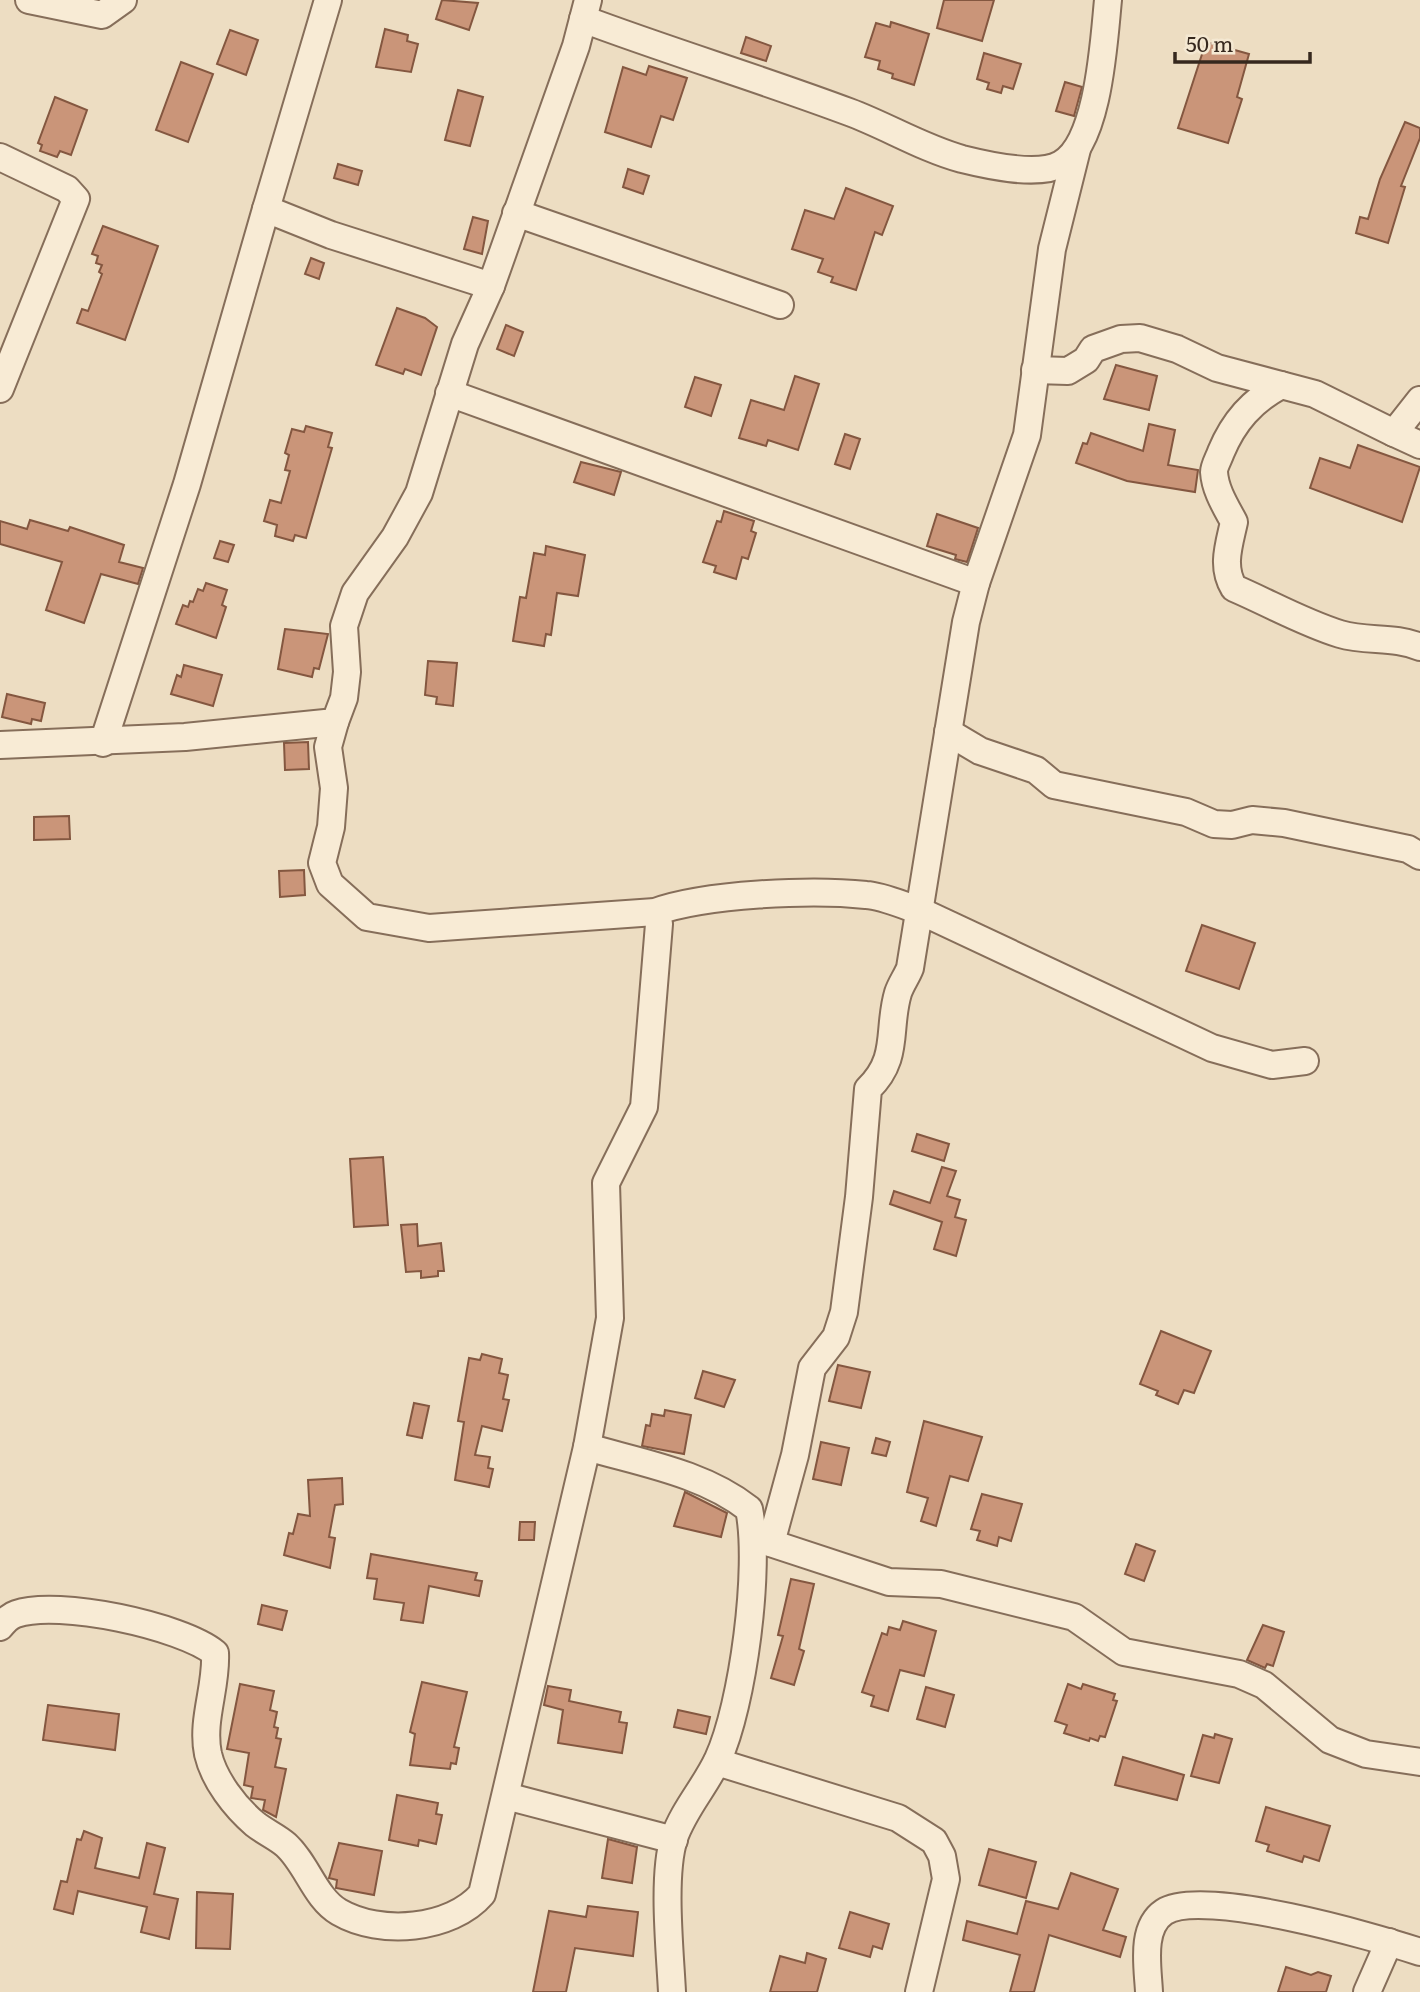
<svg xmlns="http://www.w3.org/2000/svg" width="1420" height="1992" viewBox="0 0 1420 1992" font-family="Literata,serif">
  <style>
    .building { fill: #ca9579; stroke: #845740; stroke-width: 2 }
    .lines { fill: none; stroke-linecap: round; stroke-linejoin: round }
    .minor-casing { stroke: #866e5a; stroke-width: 30 }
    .minor { stroke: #f8ebd5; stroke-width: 26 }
  </style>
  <rect width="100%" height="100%" fill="#edddc2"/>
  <!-- building -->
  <g class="building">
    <polygon points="442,0 478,3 469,30 436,19"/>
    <polygon points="944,0 994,0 982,41 937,28"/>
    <polygon points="891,22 929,34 914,85 892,78 893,74 878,69 880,61 865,57 876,23 890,27"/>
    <polygon points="385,29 408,35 407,41 418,44 411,72 376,67"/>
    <polygon points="230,30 258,40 246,75 217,64"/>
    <polygon points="746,37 771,46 766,61 741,53"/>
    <polygon points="1206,42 1249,54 1237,97 1242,99 1228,143 1178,128"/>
    <polygon points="984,53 1021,64 1013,89 1003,86 1001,93 987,89 989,83 977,79"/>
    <polygon points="181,62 213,74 188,142 156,130"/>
    <polygon points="649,66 687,78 673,120 661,116 651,147 605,132 623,67 646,75"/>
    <polygon points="1065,82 1082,87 1074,116 1056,111"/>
    <polygon points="458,90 483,97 470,146 445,140"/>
    <polygon points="55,97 87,110 71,155 60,151 57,157 40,151 42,145 38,143"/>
    <polygon points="1405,122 1420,128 1420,138 1401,186 1405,187 1388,243 1356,233 1360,217 1368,219 1380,179"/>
    <polygon points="338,164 362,171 358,185 334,178"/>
    <polygon points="628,169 649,176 643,194 623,187"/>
    <polygon points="846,188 893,206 882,235 875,232 856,290 831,282 833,277 818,272 823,259 792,249 805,210 834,219"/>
    <polygon points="473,217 488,221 482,254 464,249"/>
    <polygon points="103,226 158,246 125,340 77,323 82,309 88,311 102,274 99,272 102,265 96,263 98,256 92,254"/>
    <polygon points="311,258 324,263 319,279 305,274"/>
    <polygon points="397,308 425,318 437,327 421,375 405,369 403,374 376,365"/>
    <polygon points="506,325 523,332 514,356 497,349"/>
    <polygon points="1116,365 1157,376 1149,410 1104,399"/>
    <polygon points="795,376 819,384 798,450 768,440 766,446 739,438 751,400 784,410"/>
    <polygon points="695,377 721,385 711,416 685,407"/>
    <polygon points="1149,424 1175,430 1168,465 1198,470 1195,492 1127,481 1076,463 1083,443 1087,444 1091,433 1143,451"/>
    <polygon points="306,426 332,433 328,447 332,448 306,538 295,535 293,541 275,536 277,525 264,521 270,500 281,503 290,471 285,470 289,455 285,453 292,429 304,432"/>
    <polygon points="845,434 860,439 850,469 835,464"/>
    <polygon points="1358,445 1420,467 1402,522 1310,488 1320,458 1350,468"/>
    <polygon points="581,462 621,472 614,495 574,482"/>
    <polygon points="724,511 754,521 751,531 756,533 748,559 742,557 736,579 714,572 716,566 703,562 717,521 721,522"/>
    <polygon points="937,514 978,528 967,562 955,559 956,555 927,546"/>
    <polygon points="30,520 68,531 70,527 124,545 119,562 143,568 138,584 101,574 84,623 46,610 62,562 0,544 0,521 27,529"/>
    <polygon points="220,541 234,545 228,562 214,558"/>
    <polygon points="546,546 585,555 578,596 557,593 551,635 546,634 544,646 513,641 520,597 526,598 534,553 545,555"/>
    <polygon points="206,583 227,590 222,605 226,607 216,638 176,624 183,605 188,607 190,601 193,602 198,589 203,591"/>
    <polygon points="285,629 328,634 319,669 314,668 312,677 278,669"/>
    <polygon points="428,661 457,663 453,706 436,704 437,697 425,695"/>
    <polygon points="184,665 222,675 213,706 171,694 177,675 181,677"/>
    <polygon points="7,694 45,703 41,721 32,719 31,724 2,717"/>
    <polygon points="308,742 309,769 285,770 284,743"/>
    <polygon points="69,816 70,839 34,840 34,817"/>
    <polygon points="304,870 305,895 280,897 279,871"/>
    <polygon points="1202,925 1255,943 1239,989 1186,971"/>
    <polygon points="917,1134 949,1144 944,1161 912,1151"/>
    <polygon points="383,1157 388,1225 354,1227 350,1159"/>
    <polygon points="942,1167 956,1171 947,1196 960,1200 955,1217 966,1220 956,1256 934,1249 942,1222 890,1204 894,1191 930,1203"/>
    <polygon points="417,1224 418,1246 441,1243 444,1271 438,1271 438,1276 421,1278 421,1271 406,1272 401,1225"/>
    <polygon points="1161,1331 1211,1351 1194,1393 1184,1390 1178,1404 1156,1395 1158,1391 1140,1384"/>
    <polygon points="482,1354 502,1359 499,1373 508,1375 503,1399 509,1400 502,1431 482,1426 475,1455 490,1457 488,1468 493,1469 489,1487 455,1480 464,1422 458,1421 469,1358 480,1360"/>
    <polygon points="838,1365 870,1372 861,1408 829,1401"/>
    <polygon points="703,1371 735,1380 724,1407 695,1398"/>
    <polygon points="414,1403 429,1406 422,1438 407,1435"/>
    <polygon points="665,1410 691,1415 684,1454 642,1446 646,1425 650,1426 652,1414 664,1416"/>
    <polygon points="924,1421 982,1437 968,1481 950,1476 936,1526 921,1521 928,1498 907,1492"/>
    <polygon points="876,1438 890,1442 886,1456 872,1453"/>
    <polygon points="821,1442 849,1448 841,1485 813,1479"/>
    <polygon points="342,1478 343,1504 335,1505 329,1537 335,1538 330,1568 284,1555 289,1533 293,1534 298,1514 310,1516 308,1480"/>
    <polygon points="685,1492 727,1513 721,1537 674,1526"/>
    <polygon points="982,1494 1022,1504 1011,1541 999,1537 997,1546 977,1540 980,1531 971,1529"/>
    <polygon points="520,1522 535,1522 534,1540 519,1540"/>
    <polygon points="1136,1544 1155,1551 1144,1581 1125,1574"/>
    <polygon points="371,1554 477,1573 475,1580 482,1581 479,1596 429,1586 423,1623 401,1620 404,1603 374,1599 377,1579 367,1578"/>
    <polygon points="791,1579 814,1584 799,1649 804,1651 794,1685 771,1678 783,1636 778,1635"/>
    <polygon points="262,1605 287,1611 282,1630 258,1624"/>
    <polygon points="903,1621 936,1631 924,1676 900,1670 888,1711 871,1706 874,1696 862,1692 882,1633 887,1635 889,1627 900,1630"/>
    <polygon points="1263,1625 1284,1632 1273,1666 1267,1664 1265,1668 1247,1660"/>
    <polygon points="422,1682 467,1692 454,1747 459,1748 456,1764 451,1763 450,1769 410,1765 415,1734 410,1732"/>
    <polygon points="240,1684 274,1691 270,1710 277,1712 274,1727 278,1728 276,1738 281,1739 275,1767 286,1769 276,1817 263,1810 265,1800 251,1798 253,1787 244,1785 249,1753 227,1749"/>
    <polygon points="1068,1684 1081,1689 1083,1684 1115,1694 1113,1700 1117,1701 1105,1737 1100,1736 1098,1741 1090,1738 1089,1741 1064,1733 1067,1725 1055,1721"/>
    <polygon points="548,1686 571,1690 569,1701 621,1712 619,1722 627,1723 622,1753 558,1743 563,1710 544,1705"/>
    <polygon points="926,1687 954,1695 945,1727 917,1719"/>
    <polygon points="48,1705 119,1714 115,1750 43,1740"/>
    <polygon points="678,1710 710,1717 706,1734 674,1727"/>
    <polygon points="1215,1734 1232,1739 1219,1783 1191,1776 1203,1735 1214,1738"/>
    <polygon points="1123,1757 1184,1775 1177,1800 1115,1785"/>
    <polygon points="397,1795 438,1803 436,1814 442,1815 436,1844 419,1840 418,1846 389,1840"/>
    <polygon points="1266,1807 1330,1826 1319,1861 1304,1856 1302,1862 1267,1851 1269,1845 1256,1841"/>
    <polygon points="84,1831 102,1838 95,1868 139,1878 147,1843 165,1848 154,1894 178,1899 169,1939 141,1932 147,1907 78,1891 73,1914 54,1909 61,1881 67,1882 77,1839 81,1840"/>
    <polygon points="608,1839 637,1847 632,1883 602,1878"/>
    <polygon points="339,1843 382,1851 374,1895 336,1888 337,1880 329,1878"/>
    <polygon points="989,1849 1036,1862 1026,1898 979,1885"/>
    <polygon points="1071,1873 1118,1889 1103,1930 1126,1937 1120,1957 1049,1935 1034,1992 1010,1992 1020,1955 963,1940 967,1921 1017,1934 1026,1901 1058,1909"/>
    <polygon points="197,1892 233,1894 230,1949 196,1948"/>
    <polygon points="588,1906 638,1912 633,1956 575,1948 566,1992 533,1992 549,1911 586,1917"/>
    <polygon points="850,1912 889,1924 882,1949 873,1946 870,1957 839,1948"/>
    <polygon points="807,1953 826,1959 817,1992 770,1992 780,1956 805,1963"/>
    <polygon points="1286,1967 1311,1975 1318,1972 1331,1976 1326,1992 1278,1992"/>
  </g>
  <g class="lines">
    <defs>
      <g id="minor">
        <polyline points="29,0 102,15 123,0"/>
        <polyline points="328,0 266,209 331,235 491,286"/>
        <path d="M583 19C671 52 761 79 849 112 887 126 922 148 962 159 986 165 1038 177 1061 164 1099 143 1104 39 1108 0"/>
        <polyline points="0,157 67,189 76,199 0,389"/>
        <polyline points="516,213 780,305"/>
        <polyline points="1035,370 1068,371 1086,360 1093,349 1121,339 1140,338 1177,349 1217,368 1281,385"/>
        <polyline points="449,393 976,583"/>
        <path d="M1420 400 1394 433 1315 394 1281 385C1252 401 1234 421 1221 452 1219 458 1214 466 1214 472 1215 490 1226 507 1234 522 1229 545 1221 567 1234 588 1269 603 1304 623 1340 634 1367 642 1394 636 1420 647"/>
        <polyline points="1394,433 1420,445"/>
        <path d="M335 722 328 747 334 788 331 827 322 863 330 884 367 917 429 928 655 912C705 894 811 889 866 895 883 896 902 905 918 910L1212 1048 1272 1065 1305 1061"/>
        <polyline points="948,732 980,751 1036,770 1054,785 1186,812 1214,824 1232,825 1252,820 1284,823 1408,849 1420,856"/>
        <polyline points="103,743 187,484 266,209"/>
        <polyline points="0,745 185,737 335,722 344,698 347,672 344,626 355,593 395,537 419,493 465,344 491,286 576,46 588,0"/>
        <path d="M587 1447C642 1463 703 1473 749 1509 761 1567 743 1705 718 1759 705 1787 684 1809 674 1838 662 1876 670 1951 672 1992"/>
        <polyline points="755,1538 889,1582 941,1584 1074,1617 1124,1652 1239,1674 1264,1685 1330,1740 1366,1754 1420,1762"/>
        <path d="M771 1543 795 1455 812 1368 836 1337 844 1312 859 1197 868 1089C900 1058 887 1030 898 993 901 984 907 976 910 968L966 622 976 583 1027 435 1052 249 1077 149"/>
        <path d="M0 1627C4 1622 10 1616 16 1614 58 1599 182 1626 215 1653 217 1687 201 1720 208 1754 214 1780 235 1807 255 1824 265 1832 277 1837 286 1845 307 1864 315 1898 339 1912 380 1936 451 1930 482 1894L587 1447 610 1318 606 1183 644 1107 659 924 655 912"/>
        <polyline points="717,1762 898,1818 934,1841 942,1856 946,1879 919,1992"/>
        <polyline points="506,1796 674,1840"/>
        <path d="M1149 1992C1148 1968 1140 1928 1164 1912 1202 1887 1375 1937 1420 1952"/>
        <polyline points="1367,1992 1389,1942"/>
      </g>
    </defs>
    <!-- minor casing -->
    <use href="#minor" class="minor-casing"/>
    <!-- minor -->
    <use href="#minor" class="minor"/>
  </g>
  <!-- scale -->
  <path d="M1175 52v10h135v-10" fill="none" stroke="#36281e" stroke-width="3.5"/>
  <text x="1186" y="52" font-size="21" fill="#36281e" stroke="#f4e8d2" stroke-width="5" paint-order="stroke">50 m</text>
</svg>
